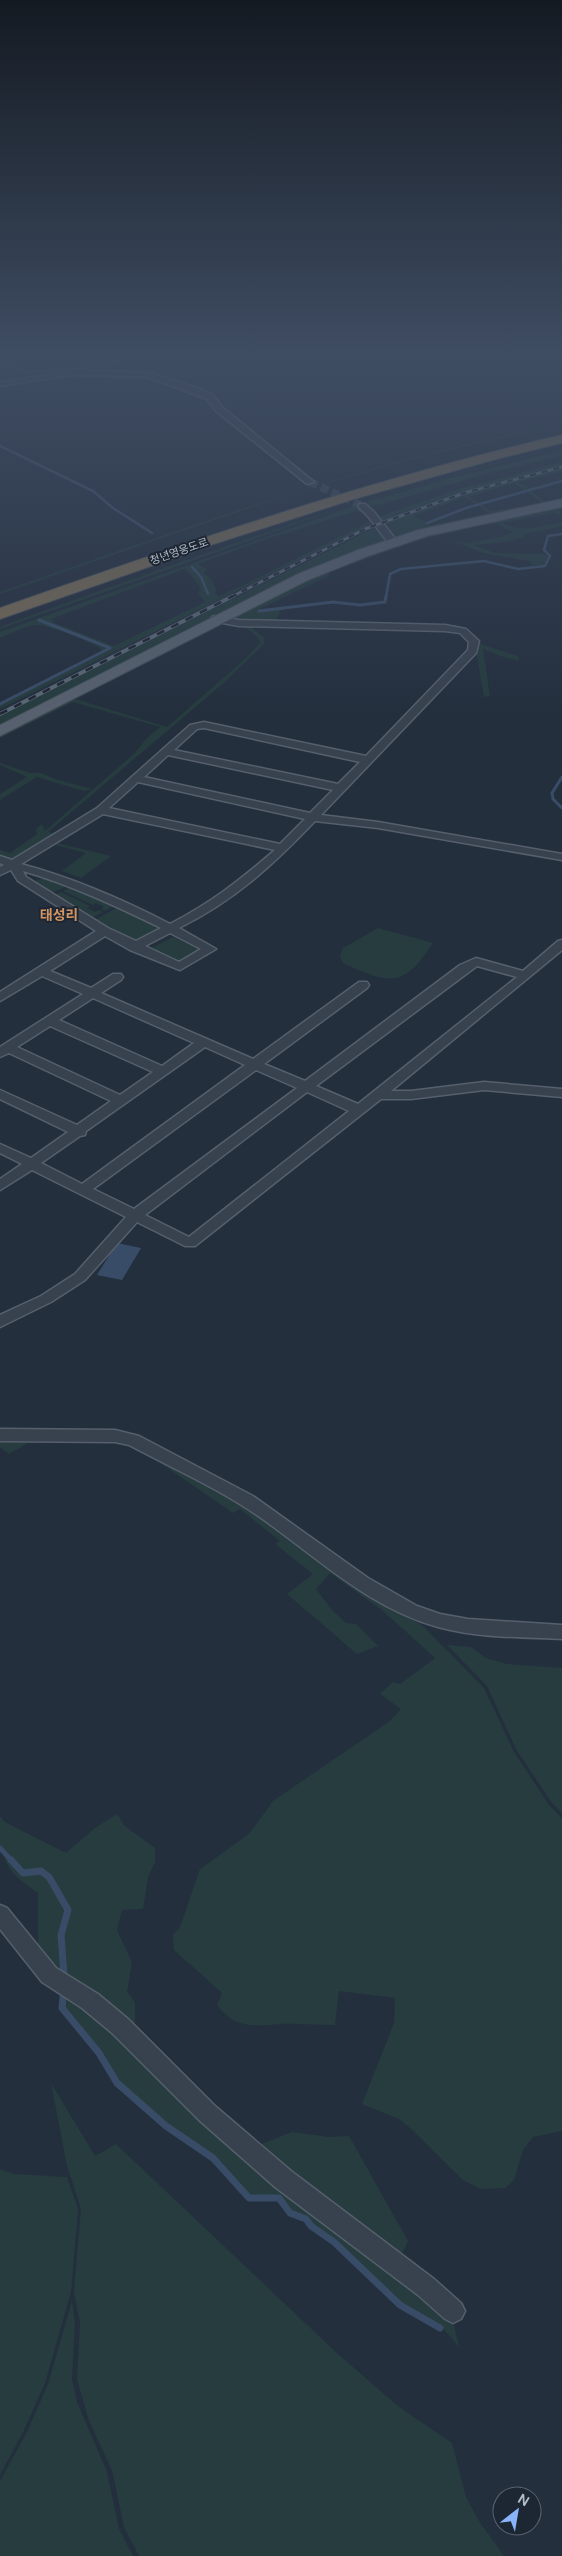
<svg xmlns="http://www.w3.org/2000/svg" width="562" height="2556" viewBox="0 0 562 2556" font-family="'DM Sans','Noto Sans KR',sans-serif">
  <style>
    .green { fill: #263c3f; fill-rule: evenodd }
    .water { fill: #394c67 }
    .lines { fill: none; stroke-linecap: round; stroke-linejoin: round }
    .stream-far3 { stroke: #394c67; stroke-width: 2.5 }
    .stream-far2 { stroke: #394c67; stroke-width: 3 }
    .stream-far1 { stroke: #394c67; stroke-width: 5 }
    .stream { stroke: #394c67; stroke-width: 7 }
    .street-tunnel { stroke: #3a4453; stroke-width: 8; stroke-dasharray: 8 4; stroke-linecap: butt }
    .street-casing { stroke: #565f6c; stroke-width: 3 }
    .primary-casing { stroke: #414a57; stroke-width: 2 }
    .highway-casing { stroke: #434c59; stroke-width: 2 }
    .street { fill: #38414e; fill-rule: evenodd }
    .primary { fill: #56606e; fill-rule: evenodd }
    .highway { fill: #746855; fill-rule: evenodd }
    .rail-far1-casing { stroke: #5a6575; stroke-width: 3 }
    .rail-casing { stroke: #5a6575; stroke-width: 4 }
    .rail-far1 { stroke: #1d2633; stroke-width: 2; stroke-dasharray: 6; stroke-linecap: butt }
    .rail { stroke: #1d2633; stroke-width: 2.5; stroke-dasharray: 8; stroke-linecap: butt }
    .labels { text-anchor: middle; stroke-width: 4; stroke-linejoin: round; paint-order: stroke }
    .far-street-label { font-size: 11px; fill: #b4bcc9; stroke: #1d2633 }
    .far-quarter-label { font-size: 14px; font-weight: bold; fill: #d59563; stroke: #1d2633 }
  </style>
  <rect width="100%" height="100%" fill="#242f3e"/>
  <!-- green -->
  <g class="green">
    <path d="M562 423 412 459 296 492 0 594V592C185 528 369 460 562 423Z"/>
    <path d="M562 447 453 475 347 506 0 629V627L29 616C206 553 378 489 562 447Z"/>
    <path d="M562 451V456L489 473 383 504 368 506 364 504 358 507 371 516 356 511 261 541 198 564 207 569 204 573 211 579 216 589 215 593 219 596 252 581 372 520 373 521 370 525 0 709V705L111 648 40 620 38 621 107 649 104 651C94 643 49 625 37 625 26 625 10 634 0 638V632L359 504 457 476ZM184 569 190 574 200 587 199 594 205 602 114 646 52 622 54 620 51 619Z"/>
    <polygon points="562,462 562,467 461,493 381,522 377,517 459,489"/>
    <path d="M562 468V472L518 482 528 488 562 480 529 490 546 502 562 500 399 538H392L382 524 450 498ZM514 483 524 490 479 503 468 497ZM525 490 542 503 492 511 481 505ZM465 497 476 504 427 522 414 516ZM478 505 489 513 422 527Z"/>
    <path d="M562 505V510L559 511 562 516 554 513 502 523C527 535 536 524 562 523V526L525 534 524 537 506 542 474 545 495 553 545 554 548 557 544 565H532L529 561 483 553 453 541 465 543 500 537 513 532 496 524 483 525 417 541 330 572 328 576 258 610 260 612 282 608 275 622 231 620 229 617 350 561 448 529Z"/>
    <polygon points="378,526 386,542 0,728 0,716"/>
    <polygon points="223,622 248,625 264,638 264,644 225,682 48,832 58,835 14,860 0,856 0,850 10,853 37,834 36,829 42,824 45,831 135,753 147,738 160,727 73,702 0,738 0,735 72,698 167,727 246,658 260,643 258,637 245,627 227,624 217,625"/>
    <polygon points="477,643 518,656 519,661 500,656 483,649 490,696 484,697 477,657"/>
    <polygon points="0,763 30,773 41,773 55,779 92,789 84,791 37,777 0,800 0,794 27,777 0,765"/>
    <polygon points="57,843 111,856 81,878 62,871 86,853 55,845"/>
    <polygon points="46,877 68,886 51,893 33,882"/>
    <polygon points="71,887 115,905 105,911 101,909 104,907 96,903 93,905 63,891"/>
    <polygon points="61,892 90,906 87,908 95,912 99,910 103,912 90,919 54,895"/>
    <polygon points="118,907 163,927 133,943 93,921"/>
    <path d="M378 928 433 943C403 988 391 985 343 963L340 956 343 948Z"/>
    <polygon points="173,937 199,950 179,961 152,948"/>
    <path d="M25 1437 116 1438 131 1442 245 1503 313 1553 424 1627 484 1688 514 1752 549 1805 562 1818V2131L533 2137 523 2150 514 2180 505 2188 481 2189 463 2180 410 2128 399 2119 362 2104 394 2023 395 1998 339 1991 335 2025C317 2025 297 2023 280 2024 253 2027 234 2028 217 2005L222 1993 174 1950 173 1935 180 1927 200 1869 249 1834 273 1801 390 1721 401 1709 380 1694 393 1682 400 1684 435 1658 383 1611 330 1573 316 1589 332 1610 346 1623 356 1624 378 1646 357 1654 287 1594 313 1574 275 1544 280 1541 240 1509 233 1513 156 1460 127 1442 33 1440 9 1454 0 1447V1438Z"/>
    <polygon points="447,1645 471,1647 486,1658 507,1664 562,1668 562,1813 552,1803 517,1751 487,1686"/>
    <path d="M117 1814 125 1826 155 1848V1862L148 1877 143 1909 122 1910 117 1930 132 1962 127 1992 135 2002V2030L257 2146 292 2132 329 2137 349 2136 408 2241 399 2259 393 2260 383 2255C317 2202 253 2149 192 2091 151 2054 116 2008 67 1980 64 1955 58 1934 70 1910L51 1876 42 1869 24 1871 0 1845V1816L5 1822 66 1853 95 1828Z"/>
    <path d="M3 1852 22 1875 41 1873 48 1878 66 1911C54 1933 59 1952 62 1976L38 1958V1893C20 1879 9 1875 3 1852Z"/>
    <polygon points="63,1991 451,2313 459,2347 441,2326 401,2303 335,2241 312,2225 307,2217 291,2212 279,2197 250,2196 214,2157 167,2125 119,2081 101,2052 64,2007"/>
    <polygon points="51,2083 95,2156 116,2144 339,2355 399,2407 452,2443 466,2497 479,2521 504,2556 139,2556 124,2527 112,2470 89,2421 77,2379 80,2323 74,2292 81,2209 67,2166"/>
    <polygon points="0,2169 14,2174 67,2177 78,2209 71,2292 45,2383 24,2430 0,2475"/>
    <polygon points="72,2301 75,2323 72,2379 77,2402 107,2472 119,2529 133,2556 0,2556 0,2481 27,2432 48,2384"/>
  </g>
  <!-- water -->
  <polygon class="water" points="117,1243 141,1248 122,1280 97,1275"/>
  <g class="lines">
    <!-- stream-far3 -->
    <g class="stream-far3">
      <polyline points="0,358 22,372 86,368 116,361"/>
      <polyline points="119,360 132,353"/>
      <polyline points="0,446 93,491 113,508 152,533"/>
      <polyline points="427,523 466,508 562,481"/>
      <polyline points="192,567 201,577 208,594"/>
      <polyline points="386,597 390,574 401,569 484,561 518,569 545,566 550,556 544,550 548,536 562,534"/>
    </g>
    <!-- stream-far2 -->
    <g class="stream-far2">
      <polyline points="259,611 333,602 360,605 385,602 386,596"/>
      <polyline points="0,704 110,648 39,620"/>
      <polyline points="562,777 552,793 553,799 562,808"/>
    </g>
    <!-- stream-far1 -->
    <polyline class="stream-far1" points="0,1848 12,1861"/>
    <!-- stream -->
    <g class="stream">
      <polyline points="11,1860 23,1873 41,1871 49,1877 68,1910 61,1935 64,1976"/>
      <polyline points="63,1997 62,2008 99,2053 117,2083 166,2126 213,2158 249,2198 279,2198 290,2213 306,2219 311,2226 334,2242 400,2305 440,2328"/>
    </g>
    <!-- street-tunnel -->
    <polyline class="street-tunnel" points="310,482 362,506"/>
    <defs>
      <g id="street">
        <polygon points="79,370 151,373 203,390 213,395 222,407 314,482 307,484 216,411 207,399 147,377 72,375 0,386 0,382"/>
        <path d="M359 504H365L374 512 397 541V545H391C379 534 373 518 359 508Z"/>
        <path d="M215 616 239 620 445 625 466 629 479 641 476 653 321 815 378 822 562 854V860L378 828 315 821C272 866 235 900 179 928L216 949 180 970 130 950 105 936 50 971 91 988 113 974H121L123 977 121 980 101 993 253 1059 359 982H367L369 985 367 988 264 1064 305 1081 460 965 476 958 523 971 558 941 562 940V950L391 1091H411L484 1082 562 1089V1097L484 1090 411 1099H381L195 1246H185L137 1222 85 1280 51 1302 0 1327V1315L41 1296 75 1274 126 1217 32 1170 0 1190V1179L22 1164 0 1153V1144L31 1158 68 1132 0 1099V1090L77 1125 111 1101 9 1053 0 1057V1047L83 994 42 976 0 1001V992L96 931 18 881 11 870 0 875V867L4 865 0 863V856L12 860 97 808 190 725 204 722 366 756 468 650 469 642 460 633 445 631 239 626 212 621V617ZM204 728 360 762 338 784 174 750 197 729ZM168 755 333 790 310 813 144 777ZM138 782 305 819 280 844 109 808ZM103 814 275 850C240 880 211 903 170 924 122 899 73 878 21 864ZM23 871C71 885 116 906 161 928L136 941 108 928 26 877ZM170 933 201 949 179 962 145 946ZM477 966 517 977 358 1104 316 1086ZM93 998 194 1043 162 1066 59 1020ZM50 1026 153 1072 120 1095 17 1047ZM205 1047 245 1065 82 1184 41 1163 80 1136 85 1135 86 1131ZM256 1070 297 1088 134 1209 93 1189ZM307 1092 349 1111 189 1237 145 1215Z"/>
        <path d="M0 1429 115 1430 139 1436 253 1496 368 1578 417 1606 440 1614 468 1619 562 1625V1639C521 1637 478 1638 438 1627 370 1608 320 1560 264 1520 222 1490 174 1469 129 1445L115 1442 0 1441Z"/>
        <polygon points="0,1905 7,1908 56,1968 98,1994 128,2019 215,2106 291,2171 434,2279 461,2303 465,2311 461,2319 453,2323 445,2319 418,2295 275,2187 199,2120 112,2033 82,2008 42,1982 0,1929"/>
      </g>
      <polygon id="primary" points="562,499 562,507 427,536 368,556 308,580 0,736 0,725 298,574 358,550 418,530"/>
      <path id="highway" d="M562 435V443L493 460 354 499 214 544 0 619V608C185 543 370 479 562 435Z"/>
    </defs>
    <!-- street casing -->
    <use href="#street" class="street-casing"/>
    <!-- primary casing -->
    <use href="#primary" class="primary-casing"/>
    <!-- highway casing -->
    <use href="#highway" class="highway-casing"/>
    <!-- street -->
    <use href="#street" class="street"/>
    <!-- primary -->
    <use href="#primary" class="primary"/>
    <!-- highway -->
    <use href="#highway" class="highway"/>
    <defs>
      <polyline id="rail-far1" points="231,597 365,529 464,493 562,467"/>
      <polyline id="rail" points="0,714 233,596"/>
    </defs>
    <!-- rail-far1 casing -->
    <use href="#rail-far1" class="rail-far1-casing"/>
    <!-- rail casing -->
    <use href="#rail" class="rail-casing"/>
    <!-- rail-far1 -->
    <use href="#rail-far1" class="rail-far1"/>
    <!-- rail -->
    <use href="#rail" class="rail"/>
  </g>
  <!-- sky -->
  <linearGradient id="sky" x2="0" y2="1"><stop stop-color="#141a22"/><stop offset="0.5" stop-color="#3f4d63"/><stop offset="1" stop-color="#3f4d63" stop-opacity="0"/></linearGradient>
  <rect width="562" height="711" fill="url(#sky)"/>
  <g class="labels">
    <!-- far-street labels -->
    <g class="far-street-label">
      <text transform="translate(179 551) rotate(-19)" y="4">청년영웅도로</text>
    </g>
    <!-- far-quarter labels -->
    <g class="far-quarter-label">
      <text x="59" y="920">태성리</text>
    </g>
  </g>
  <!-- north arrow -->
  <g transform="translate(517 2511) rotate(31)"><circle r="24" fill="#1d2633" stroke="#59626f"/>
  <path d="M0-4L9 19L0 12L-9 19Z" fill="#8ab4f8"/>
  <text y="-8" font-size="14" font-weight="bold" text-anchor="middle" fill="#b4bcc9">N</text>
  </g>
</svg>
